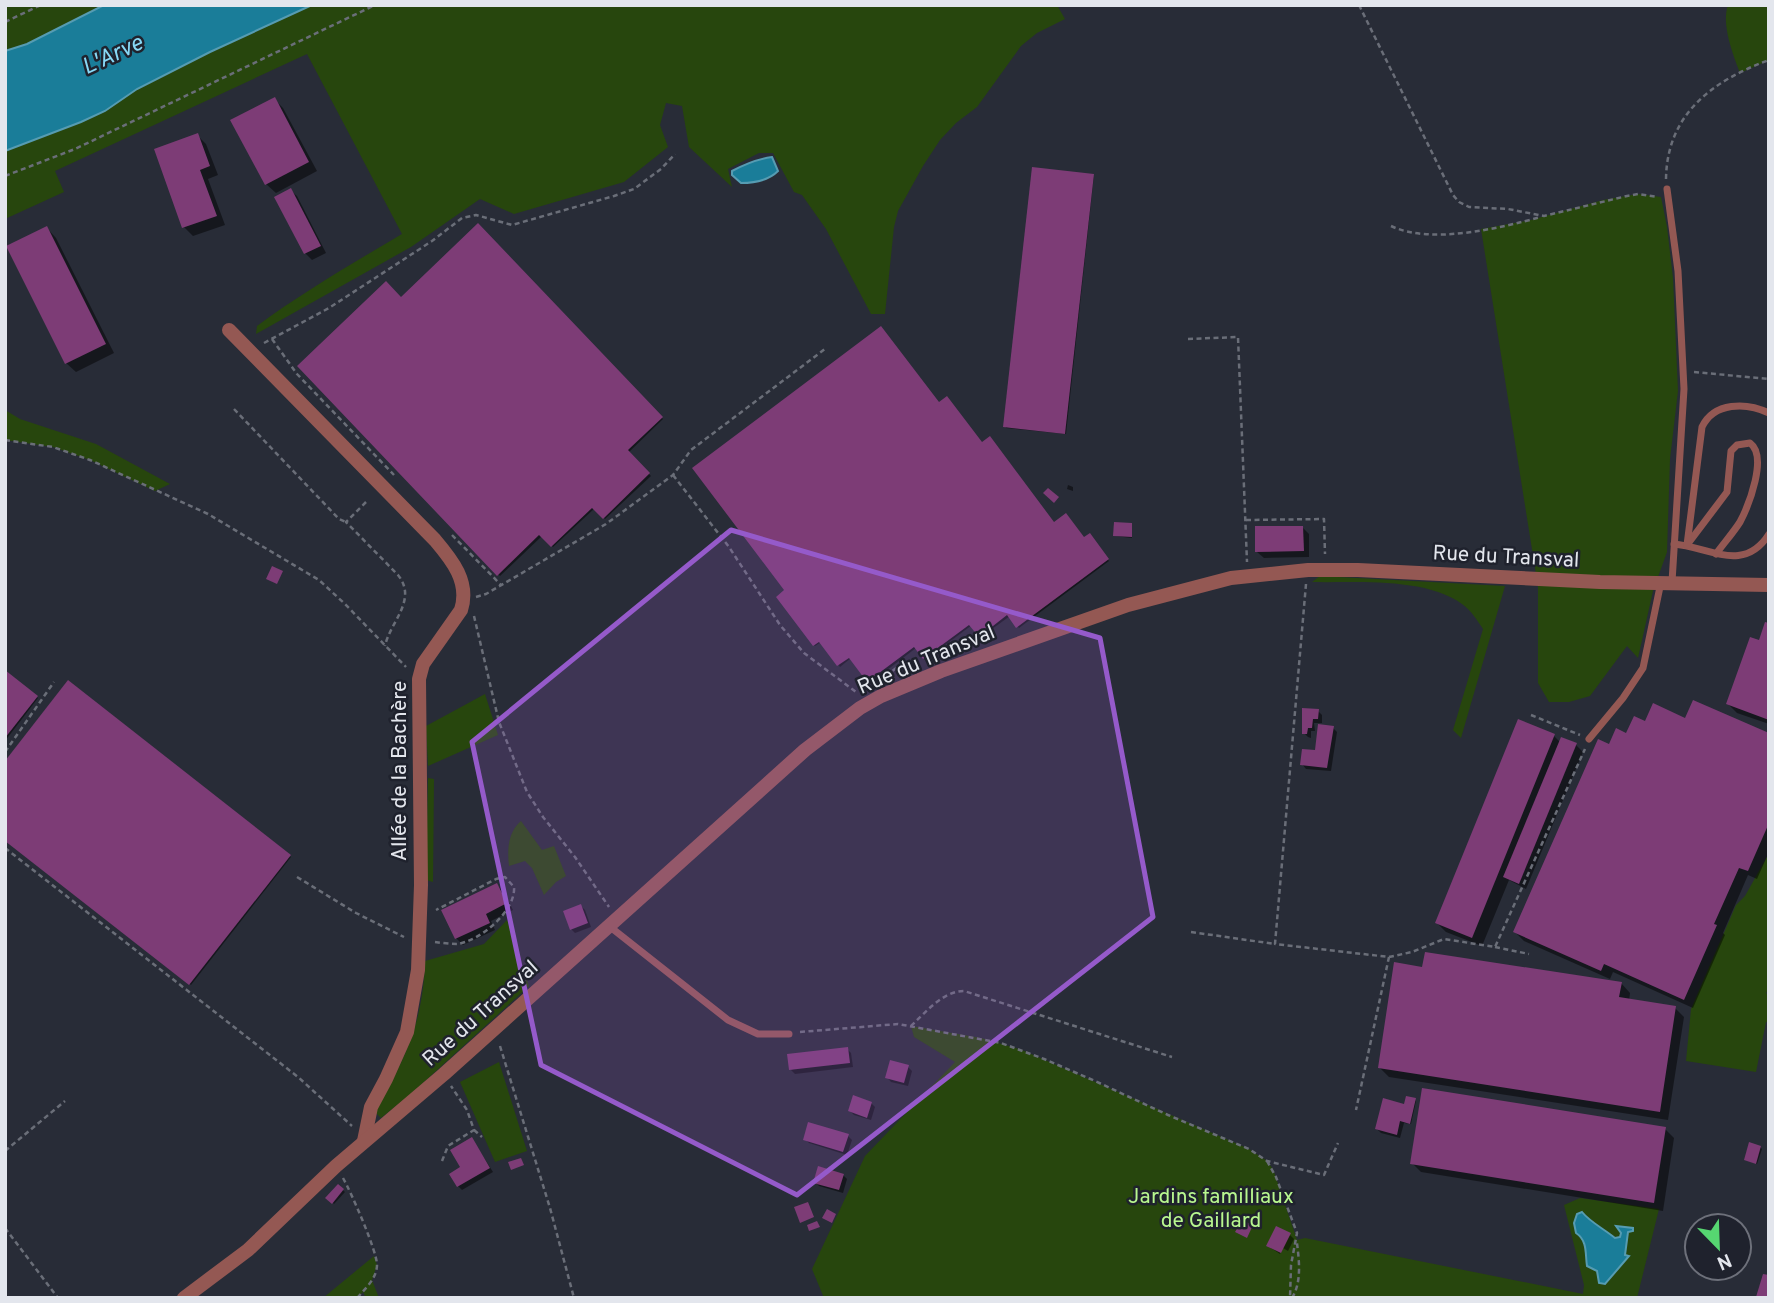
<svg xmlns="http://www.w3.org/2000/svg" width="1774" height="1303" viewBox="0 0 1774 1303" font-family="Overpass,sans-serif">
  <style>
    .green { fill: #27460d }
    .water { fill: #1a7d99; stroke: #569cb2; stroke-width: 2 }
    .shadow { fill: #0007 }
    .building { fill: #7d3c76 }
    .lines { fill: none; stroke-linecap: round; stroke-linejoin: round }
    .path { stroke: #6a6e78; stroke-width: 2.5; stroke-dasharray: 5 3.5; stroke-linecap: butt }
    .lane { stroke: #945853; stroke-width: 7 }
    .street { stroke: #945853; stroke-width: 14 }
    .marked { fill: #955aca; fill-opacity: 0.2; stroke: #955aca; stroke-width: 5; stroke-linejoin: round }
    .labels { text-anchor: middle; stroke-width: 5; stroke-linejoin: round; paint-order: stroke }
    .street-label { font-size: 21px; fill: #e3e6ed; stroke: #1f222d }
    .park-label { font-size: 21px; fill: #b8f78f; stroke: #1f222d }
    .water-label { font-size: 23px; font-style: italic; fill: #88d9f6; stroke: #1f222d }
  </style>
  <rect width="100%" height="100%" fill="#282c37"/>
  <!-- green -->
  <g class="green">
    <polygon points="5,5 104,5 27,44 5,51"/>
    <path d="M312 5H1057L1065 19 1037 33 1021 46 977 107 956 123 940 140 923 166 898 211 894 227 885 314H871L826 229 802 195 794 192 773 153H759L728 169 732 187 689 147 682 106 666 103 660 125 668 147 624 182 514 214 480 199 411 247 256 334 257 326C303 292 353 263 402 234L307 54 55 171 64 192 5 219V151L81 122 105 111 137 89 210 52Z"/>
    <path d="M1728 5H1769V60L1740 73C1733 55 1721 24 1728 5Z"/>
    <polygon points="1638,194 1661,197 1667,227 1673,278 1678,391 1670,459 1667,552 1653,591 1638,658 1627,646 1590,696 1569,702 1549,702 1538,683 1538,587 1481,229 1531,220 1603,200"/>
    <polygon points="5,410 20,419 96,444 170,484 155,491 90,460 53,447 5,440"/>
    <path d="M1320 576 1505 586 1461 738 1453 730 1483 629C1477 620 1471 610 1462 604 1425 577 1356 583 1312 582Z"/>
    <polygon points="485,694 498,735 428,766 426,726"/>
    <polygon points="428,778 434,779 433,882 426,880"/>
    <path d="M521 821 542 850 554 846 566 876 556 882 544 895 532 868 525 861 509 866C507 849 508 832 521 821Z"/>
    <polygon points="1769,853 1769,989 1766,993 1769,996 1769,1022 1766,1022 1756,1072 1686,1061 1691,1009 1736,905 1745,896"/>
    <path d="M507 920 529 986 412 1093 381 1118 375 1112C405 1058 423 1024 425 961L484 944Z"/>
    <polygon points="911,1026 981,1038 1022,1050 1249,1149 1267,1161 1273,1169 1297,1240 1305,1238 1583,1294 1584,1285 1564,1205 1580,1198 1659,1209 1637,1298 824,1298 812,1269 865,1156 955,1062 914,1037"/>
    <polygon points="499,1062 527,1151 495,1162 460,1082"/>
    <polygon points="374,1256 377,1265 372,1280 379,1298 366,1298 363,1292 357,1298 323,1298"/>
  </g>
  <!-- water -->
  <g class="water">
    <polygon points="104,5 312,5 210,52 137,89 105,111 81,122 5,151 5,51 27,44"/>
    <path d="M772 157 778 171C768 181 754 183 741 183L732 175V171C745 164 757 159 772 157Z"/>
    <path d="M1582 1212C1590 1222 1604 1229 1615 1238L1620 1237 1621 1233 1616 1226 1633 1228V1231L1628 1232 1625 1255 1629 1256 1605 1284 1599 1283 1597 1271 1587 1266C1585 1254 1588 1241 1576 1233L1574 1223 1577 1214Z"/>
  </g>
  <!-- shadow -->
  <g class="shadow">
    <polygon points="274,99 283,108 317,171 276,193 266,184"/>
    <polygon points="197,135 206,144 218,175 208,179 225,225 193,236 184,227"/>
    <polygon points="1094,175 1066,434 1006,428 1005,426"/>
    <polygon points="290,190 297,196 326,253 312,260 305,253 276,197"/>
    <polygon points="478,225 663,419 628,453 651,476 605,519 595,508 553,547 542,536 500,576 300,366 401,299"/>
    <polygon points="47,228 56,238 114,353 76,372 66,363"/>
    <polygon points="939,404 982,444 1054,524 1084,540 1091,537 1109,561 1019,628 1010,616 981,637 972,625 925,660 916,648 870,683 851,658 840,667 821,642 815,646 814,645"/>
    <polygon points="1068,485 1073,487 1073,491 1067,489"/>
    <polygon points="1132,525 1132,538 1115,536"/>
    <polygon points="1302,527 1309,534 1309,557 1264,558 1257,552"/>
    <polygon points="1769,625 1769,724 1737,713 1728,704"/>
    <polygon points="5,672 38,698 5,741"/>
    <polygon points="69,683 291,857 191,985 5,839"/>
    <polygon points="1318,711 1322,715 1322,723 1314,723 1315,731 1311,731 1311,738 1308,737 1304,733"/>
    <polygon points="1686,720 1769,735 1769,852 1757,879 1748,875 1723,933 1725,935 1693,1008 1613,972 1610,979 1524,941 1515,932 1610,746 1627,735"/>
    <polygon points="1333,728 1337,732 1331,771 1306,769 1302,764 1317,752"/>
    <polygon points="1554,736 1560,742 1576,745 1583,752 1526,889 1509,880 1482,946 1446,932 1437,923"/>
    <polygon points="497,885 504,892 513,910 491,921 495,930 463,945 456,938 443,911"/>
    <polygon points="581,906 585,910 591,927 575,933 571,929"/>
    <polygon points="1424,969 1621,983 1630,993 1629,1001 1675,1008 1684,1017 1668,1120 1389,1077 1379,1067"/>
    <polygon points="847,1049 851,1053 853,1067 795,1074 791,1070"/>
    <polygon points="908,1067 912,1071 908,1086 891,1082 887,1077"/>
    <polygon points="1415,1100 1416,1101 1411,1124 1404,1123 1400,1138 1381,1133 1377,1129"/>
    <polygon points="871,1103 875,1107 871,1120 854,1115 850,1111"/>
    <polygon points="1665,1129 1674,1138 1663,1211 1421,1172 1412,1163"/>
    <polygon points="848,1136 852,1140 847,1155 809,1143 805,1139"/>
    <polygon points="472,1139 493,1172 462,1190 458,1186"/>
    <polygon points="1760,1147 1762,1149 1757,1164 1746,1160"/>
    <polygon points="843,1175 847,1179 843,1193 819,1186 815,1182"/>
    <polygon points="338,1186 345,1192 334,1204 328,1198"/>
    <polygon points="1290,1235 1294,1239 1288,1251 1283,1248 1280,1254 1268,1246"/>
  </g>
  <!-- building -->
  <g class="building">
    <polygon points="275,97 309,162 265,185 230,120"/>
    <polygon points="198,133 210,166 200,170 217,216 182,228 154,149"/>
    <polygon points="1032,167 1094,174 1065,434 1003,427"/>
    <polygon points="291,188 321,246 304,254 274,197"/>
    <polygon points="478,223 663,417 628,450 650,473 603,519 592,508 551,547 539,535 497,576 297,366 386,281 401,297"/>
    <polygon points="47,226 106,344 65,364 6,246"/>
    <polygon points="881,326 939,402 947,396 982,442 990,436 1054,522 1066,513 1084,537 1090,533 1109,559 1016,628 1007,615 979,637 969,625 923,659 914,647 867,682 849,658 837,666 819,642 813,646 776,597 784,590 692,468"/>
    <polygon points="1048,488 1059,497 1054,503 1043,493"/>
    <polygon points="1114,522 1132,523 1132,537 1113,536"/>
    <polygon points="1255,526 1303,526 1304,551 1255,552"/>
    <polygon points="272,566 283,571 277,584 266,579"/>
    <polygon points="1765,622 1769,623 1769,720 1726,704 1750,637 1759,640"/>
    <polygon points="5,670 38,696 5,738"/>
    <polygon points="68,680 291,855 189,985 5,841 5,761"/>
    <polygon points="1693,700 1769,733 1769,823 1748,871 1739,868 1714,924 1717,925 1684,1000 1604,964 1601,971 1513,932 1598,739 1609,744 1616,728 1626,733 1634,716 1645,721 1653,703 1685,718"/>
    <polygon points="1302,708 1319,709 1318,719 1313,719 1312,728 1308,728 1307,734 1302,734"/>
    <polygon points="1518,719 1555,734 1472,938 1435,923"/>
    <polygon points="1318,724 1334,726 1327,768 1300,765 1302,749 1315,750"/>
    <polygon points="1561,737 1577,743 1519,884 1503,877"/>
    <polygon points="497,883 507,903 486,914 490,923 455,939 441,910"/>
    <polygon points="581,904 588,923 570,930 563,911"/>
    <polygon points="1425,952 1622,982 1619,997 1676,1006 1660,1112 1378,1068 1394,962 1422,967"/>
    <polygon points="848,1047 850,1063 789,1070 787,1054"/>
    <polygon points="890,1060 909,1065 904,1083 885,1078"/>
    <polygon points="1422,1088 1666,1127 1654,1203 1410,1164"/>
    <polygon points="853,1095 872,1102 867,1118 848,1111"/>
    <polygon points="1406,1096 1416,1098 1410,1124 1400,1121 1397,1135 1375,1129 1383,1098 1404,1104"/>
    <polygon points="808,1122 849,1134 843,1152 803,1140"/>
    <polygon points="472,1137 490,1168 457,1187 449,1174 460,1167 450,1150"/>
    <polygon points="1749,1142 1761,1146 1756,1164 1744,1160"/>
    <polygon points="521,1158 524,1165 511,1170 508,1162"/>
    <polygon points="818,1166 844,1174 839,1190 813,1183"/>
    <polygon points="338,1184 344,1189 332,1204 325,1198"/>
    <polygon points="808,1202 814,1217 800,1223 794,1207"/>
    <polygon points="827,1209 836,1214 832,1223 822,1218"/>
    <polygon points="1242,1220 1253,1225 1247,1238 1235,1232"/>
    <polygon points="817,1221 820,1227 809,1231 807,1225"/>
    <polygon points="1276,1226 1291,1233 1281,1253 1266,1246"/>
    <polygon points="1763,1274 1769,1275 1769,1298 1756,1297"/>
  </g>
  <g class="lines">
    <!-- path -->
    <g class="path">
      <polyline points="1359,5 1453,195 1459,202 1469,207 1508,209 1544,216 1627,196 1638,194 1658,197"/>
      <polyline points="5,22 41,5"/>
      <polyline points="5,176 75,149 375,5"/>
      <path d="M1666 179C1667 114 1712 81 1769 60"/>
      <path d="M1391 226C1431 245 1500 228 1541 217"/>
      <polyline points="272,339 297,374 394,475"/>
      <polyline points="1188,339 1238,337 1247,562"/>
      <polyline points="264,343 329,308 432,241 462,218 476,215 512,225 614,196 634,189 661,169 675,154"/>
      <polyline points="1694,372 1769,379"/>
      <polyline points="234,409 339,519 346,522"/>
      <polyline points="5,440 53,447 90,460 208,514 319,580 345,604 406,667"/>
      <polyline points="673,475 729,547 780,625 804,653 856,692"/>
      <path d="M366 502 346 522 398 575C418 600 390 622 385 646"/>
      <polyline points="1246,520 1324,519 1325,554"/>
      <polyline points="452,535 501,585"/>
      <polyline points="1306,584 1275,944 1389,957 1356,1110"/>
      <polyline points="476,597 486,594 606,524 673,475 691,450 825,349"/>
      <polyline points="474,616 499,722 527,792 543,817 575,857 609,907"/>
      <polyline points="886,676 905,661"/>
      <polyline points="1531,715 1580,735"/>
      <polyline points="5,752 54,682"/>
      <polyline points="5,848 298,1077 352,1126"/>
      <polyline points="297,877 356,913 404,937"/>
      <polyline points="1191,932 1275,944"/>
      <path d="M435 942C442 943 450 944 457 944 480 941 516 911 514 887L505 877 496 879 436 910"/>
      <polyline points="1495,947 1529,954"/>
      <polyline points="1389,957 1412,952 1444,939 1495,947 1585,749"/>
      <path d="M911 1026C926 1012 943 991 964 991L1172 1057"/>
      <polyline points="800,1032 898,1024 1001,1043 1044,1059 1095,1081 1168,1115 1249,1149 1267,1161 1324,1175 1338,1143"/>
      <polyline points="500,1046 550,1208 574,1298"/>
      <polyline points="474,1130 482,1137"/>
      <polyline points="5,1151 65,1101"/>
      <polyline points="442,1161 448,1146 474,1130 467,1110 451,1086"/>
      <polyline points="1267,1161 1276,1177 1297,1233 1291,1265 1290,1298"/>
      <path d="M343 1178C351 1192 377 1251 377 1265 377 1278 365 1289 357 1298"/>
      <polyline points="5,1228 58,1298"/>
      <path d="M1292 1298C1302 1282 1299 1260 1297 1243"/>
    </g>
    <!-- lane -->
    <g class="lane">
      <polyline points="1667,189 1678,271 1684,389 1672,582"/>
      <path d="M1674 544C1709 547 1744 574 1769 534"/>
      <path d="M1687 545 1727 492 1731 451 1737 445 1750 443C1768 456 1749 505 1740 522 1733 533 1724 543 1716 554"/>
      <path d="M1687 545 1702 427C1714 402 1746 402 1769 413"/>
      <polyline points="1589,739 1623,698 1643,668 1661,582"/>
      <polyline points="609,926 728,1020 758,1034 789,1034"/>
    </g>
    <!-- street -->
    <g class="street">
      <path d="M229 330 435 540C452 560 470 582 461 610L423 664 419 679 421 885 418 970 407 1032 386 1079 371 1107 364 1141"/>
      <polyline points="184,1298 248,1250 336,1166 444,1074 805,750 860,708 881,696 941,671 1128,605 1231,578 1308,570 1358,570 1600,582 1769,585"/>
    </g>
  </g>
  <!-- marked area -->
  <path class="marked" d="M731 530 1100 638 1153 917 797 1195 541 1065 472 742Z"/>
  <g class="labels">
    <!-- street labels -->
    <g class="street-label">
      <text transform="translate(1506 556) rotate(3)" y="7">Rue du Transval</text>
      <text transform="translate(926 659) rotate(-23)" y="7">Rue du Transval</text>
      <text transform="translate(399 771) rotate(-90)" y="7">Allée de la Bachère</text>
      <text transform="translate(480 1013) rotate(-42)" y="7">Rue du Transval</text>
    </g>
    <!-- park labels -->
    <g class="park-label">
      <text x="1211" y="1203">Jardins familliaux<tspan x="1211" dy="24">de Gaillard</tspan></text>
    </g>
    <!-- water labels -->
    <g class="water-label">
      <text transform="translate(112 54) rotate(-25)" y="8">L'Arve</text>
    </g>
  </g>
  <!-- border -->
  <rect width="1774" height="1303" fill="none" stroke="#e3e6ed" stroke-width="14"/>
  <!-- north arrow -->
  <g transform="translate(1718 1247) rotate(157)"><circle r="33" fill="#1f222d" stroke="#6d707a" stroke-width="2"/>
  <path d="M0-5L12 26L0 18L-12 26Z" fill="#56d671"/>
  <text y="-10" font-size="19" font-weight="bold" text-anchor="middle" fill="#e3e6ed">N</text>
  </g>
</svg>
